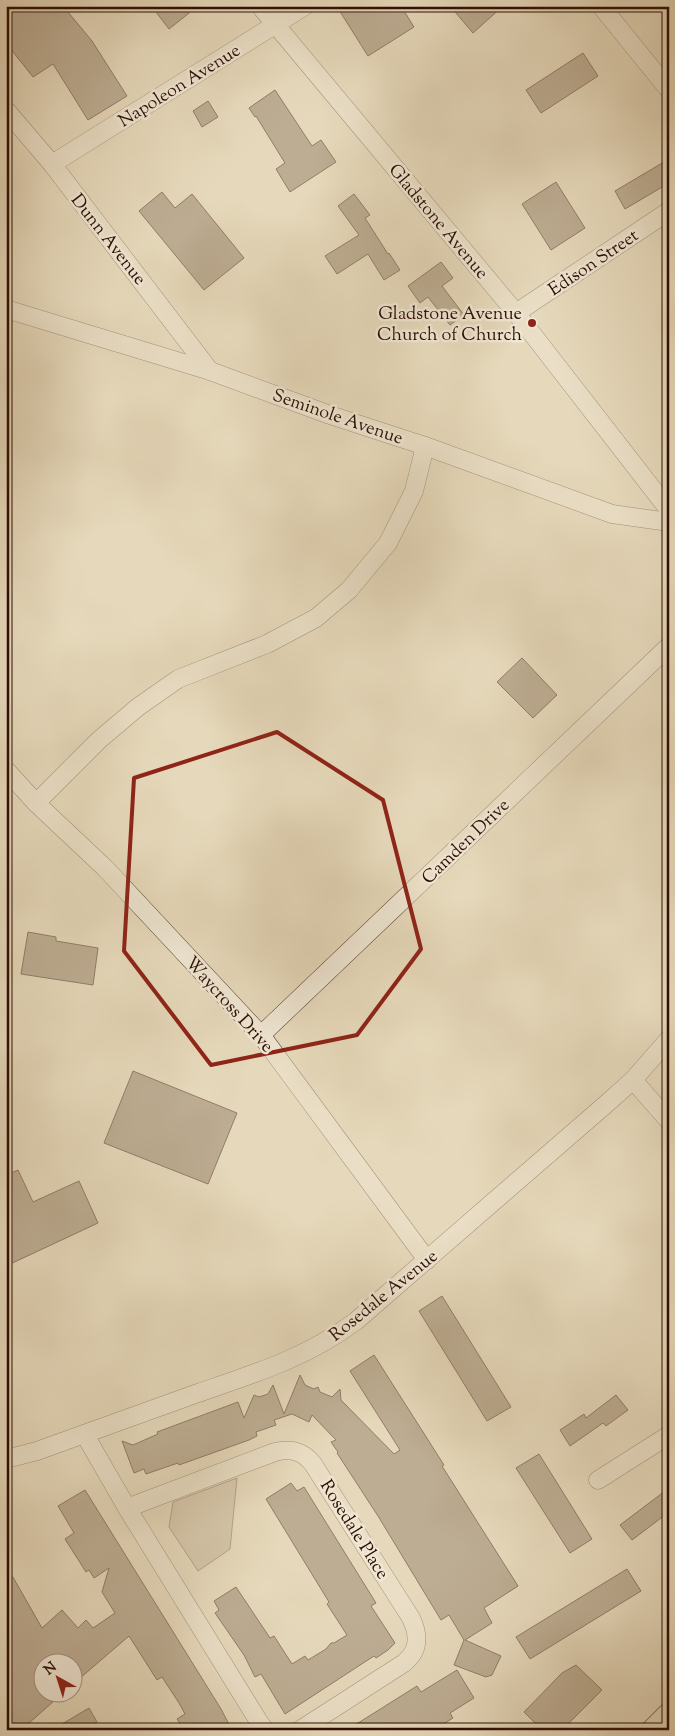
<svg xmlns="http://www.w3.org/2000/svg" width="675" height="1736" viewBox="0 0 675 1736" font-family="'Sorts Mill Goudy',serif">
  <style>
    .green { fill: #c6b69c; stroke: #79624f }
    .building { fill: #8d7862; stroke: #2c0e02 }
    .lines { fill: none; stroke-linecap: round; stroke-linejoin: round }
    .minor-casing { stroke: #5a4130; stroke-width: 19 }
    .highway-casing { stroke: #2c0e02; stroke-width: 27 }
    .minor { stroke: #efe6d3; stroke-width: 18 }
    .highway { stroke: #e6d9bb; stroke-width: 25 }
    .marked { fill: none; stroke: #8f2418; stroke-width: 4; stroke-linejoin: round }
    .poi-dot { fill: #8f2418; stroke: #efe6d3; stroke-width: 2 }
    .labels { text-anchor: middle; stroke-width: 5; stroke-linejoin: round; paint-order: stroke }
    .street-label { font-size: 18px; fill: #2c0e02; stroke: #efe6d3 }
    .poi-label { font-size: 18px; fill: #2c0e02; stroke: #efe6d3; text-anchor: end }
  </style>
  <rect width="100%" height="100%" fill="#e6d9bb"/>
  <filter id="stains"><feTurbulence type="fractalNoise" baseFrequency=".004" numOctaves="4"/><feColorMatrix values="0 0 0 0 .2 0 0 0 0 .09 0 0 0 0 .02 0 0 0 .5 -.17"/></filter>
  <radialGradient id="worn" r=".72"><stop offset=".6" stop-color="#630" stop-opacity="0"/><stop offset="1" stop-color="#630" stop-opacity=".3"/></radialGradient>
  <!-- green -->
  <polygon class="green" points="237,1478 230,1549 198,1571 169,1527 173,1502"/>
  <!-- building -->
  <g class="building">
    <polygon points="21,6 63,6 92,41 127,96 88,120 53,64 33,77 6,43 6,16"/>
    <polygon points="164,6 198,6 169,29 156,12"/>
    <polygon points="346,6 401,6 414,27 368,56 339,10"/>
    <polygon points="450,6 503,6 473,33"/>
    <polygon points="583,53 598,76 541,113 526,90"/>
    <polygon points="275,90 312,146 321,140 336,162 290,192 276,169 285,163 256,116 255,117 249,108"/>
    <polygon points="208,101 218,117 202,127 193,111"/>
    <polygon points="669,159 669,183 625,209 615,191"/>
    <polygon points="556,182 585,228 551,250 522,204"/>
    <polygon points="162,192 175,208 192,194 244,258 204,290 139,211"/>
    <polygon points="354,194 370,215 365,218 388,254 389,253 400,270 384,280 368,254 337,274 325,256 359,235 338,206"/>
    <polygon points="441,262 453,278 442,286 464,315 450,325 428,297 420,303 408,286"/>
    <polygon points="522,658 557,695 533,718 497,682"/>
    <polygon points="28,932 56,937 56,941 98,948 93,985 21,974"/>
    <polygon points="133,1071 237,1113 208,1184 104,1143"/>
    <polygon points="18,1170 33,1202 79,1181 98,1223 6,1266 6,1175"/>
    <polygon points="442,1296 511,1407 487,1421 419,1311"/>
    <polygon points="374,1355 444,1465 442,1466 518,1586 484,1608 492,1623 465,1640 501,1656 492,1675 486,1677 454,1665 464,1640 449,1615 441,1620 378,1516 337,1453 338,1452 331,1442 336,1440 312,1415 309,1422 292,1414 274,1420 276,1425 256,1432 257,1436 249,1440 179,1465 178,1463 146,1474 144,1469 134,1473 122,1441 133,1445 158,1434 157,1432 238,1402 244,1418 254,1395 259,1397 268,1394 273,1385 284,1414 300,1375 305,1385 314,1389 318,1387 320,1392 332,1397 340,1389 341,1400 394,1454 400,1450 350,1371"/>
    <polygon points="616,1395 628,1410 606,1426 603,1423 570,1446 560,1430 584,1414 586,1418"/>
    <polygon points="539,1454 592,1539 570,1553 516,1468"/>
    <polygon points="291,1483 297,1491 304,1487 376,1603 371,1606 395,1643 388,1650 376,1658 374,1656 285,1714 261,1674 255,1677 244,1655 215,1613 219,1610 214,1601 236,1587 270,1638 274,1636 292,1664 305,1656 308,1660 326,1649 331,1643 334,1643 347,1635 327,1604 329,1602 266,1499"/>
    <polygon points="669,1488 669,1512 632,1540 620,1525"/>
    <polygon points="85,1490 221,1709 232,1730 184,1730 177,1719 185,1714 179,1703 162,1677 157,1680 129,1636 72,1685 72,1664 42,1664 42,1694 62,1694 21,1730 6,1730 6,1565 42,1628 62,1610 78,1628 86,1620 93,1628 115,1613 102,1592 109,1568 94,1578 89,1570 86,1572 65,1539 74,1533 58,1506"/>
    <polygon points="627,1569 641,1591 530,1659 516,1637"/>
    <polygon points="576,1665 602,1690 562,1730 542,1730 524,1712 562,1673"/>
    <polygon points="457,1670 474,1698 450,1713 453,1718 434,1730 347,1730 417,1686 421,1692"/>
    <polygon points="89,1708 97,1722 84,1730 52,1730"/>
  </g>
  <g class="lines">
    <defs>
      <g id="minor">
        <polyline points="260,6 516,313 669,510"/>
        <polyline points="601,6 669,90"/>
        <polyline points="6,110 52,164 210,371"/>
        <polyline points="52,164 305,6"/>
        <polyline points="6,309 210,371 330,415 425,446 612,514 669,522"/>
        <polyline points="516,313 669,211"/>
        <polyline points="6,770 36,803 105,868 261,1035 427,1260"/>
        <polyline points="36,803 99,740 138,707 178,679 267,644 316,618 349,590 388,543 414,491 425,446"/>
        <polyline points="261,1035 669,646"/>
        <polyline points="633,1080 669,1121"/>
        <polyline points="85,1435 127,1508"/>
        <path d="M6 1459 37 1451C91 1432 144 1412 198 1393 254 1374 308 1357 356 1321L605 1105 633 1080 669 1039"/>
        <polyline points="598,1480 669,1435"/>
        <path d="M265 1730 259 1722 127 1508 275 1452C291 1448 303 1451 313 1464L411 1618C419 1635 420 1650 404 1663L300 1730"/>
      </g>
      <polyline id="highway" points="655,1730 669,1716"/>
    </defs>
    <!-- minor casing -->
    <use href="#minor" class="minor-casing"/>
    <!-- highway casing -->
    <use href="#highway" class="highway-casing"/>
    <!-- minor -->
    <use href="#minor" class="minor"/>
    <!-- highway -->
    <use href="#highway" class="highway"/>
  </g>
  <!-- marked area -->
  <path d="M0 0H675V1736H0ZM277 732 383 800 421 949 357 1035 211 1065 124 951 134 778Z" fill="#e6d9bb" fill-opacity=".55" fill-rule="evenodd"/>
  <path class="marked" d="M277 732 383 800 421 949 357 1035 211 1065 124 951 134 778Z"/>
  <!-- markers -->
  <circle class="poi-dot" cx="532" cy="323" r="5"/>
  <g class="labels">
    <!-- street labels -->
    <g class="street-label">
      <text transform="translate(179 85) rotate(-32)" y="6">Napoleon Avenue</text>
      <text transform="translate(439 221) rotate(50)" y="6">Gladstone Avenue</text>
      <text transform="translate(109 239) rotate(52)" y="6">Dunn Avenue</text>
      <text transform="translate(593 262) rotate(-34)" y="6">Edison Street</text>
      <text transform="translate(338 416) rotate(19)" y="6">Seminole Avenue</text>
      <text transform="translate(465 841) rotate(-44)" y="6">Camden Drive</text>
      <text transform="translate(230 1004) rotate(48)" y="6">Waycross Drive</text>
      <text transform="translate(383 1295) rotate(-39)" y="6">Rosedale Avenue</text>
      <text transform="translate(355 1529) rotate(58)" y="6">Rosedale Place</text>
    </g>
    <!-- poi labels -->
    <g class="poi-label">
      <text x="522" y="319">Gladstone Avenue<tspan x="522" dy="21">Church of Church</tspan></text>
    </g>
  </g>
  <!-- margin -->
  <rect width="675" height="1736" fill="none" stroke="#e6d9bb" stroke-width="25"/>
  <rect x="8" y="8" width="660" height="1721" fill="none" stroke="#2c0e02" stroke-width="2.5"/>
  <rect x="12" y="12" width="650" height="1711" fill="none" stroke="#2c0e02"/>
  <!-- north arrow -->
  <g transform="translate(58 1678) rotate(321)"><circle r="24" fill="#efe6d3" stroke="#a1907f"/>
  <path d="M0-4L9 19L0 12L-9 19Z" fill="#8f2418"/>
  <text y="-8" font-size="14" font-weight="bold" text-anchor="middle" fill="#2c0e02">N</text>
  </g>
  <rect width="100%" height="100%" filter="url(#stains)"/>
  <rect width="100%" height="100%" fill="url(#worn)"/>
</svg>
